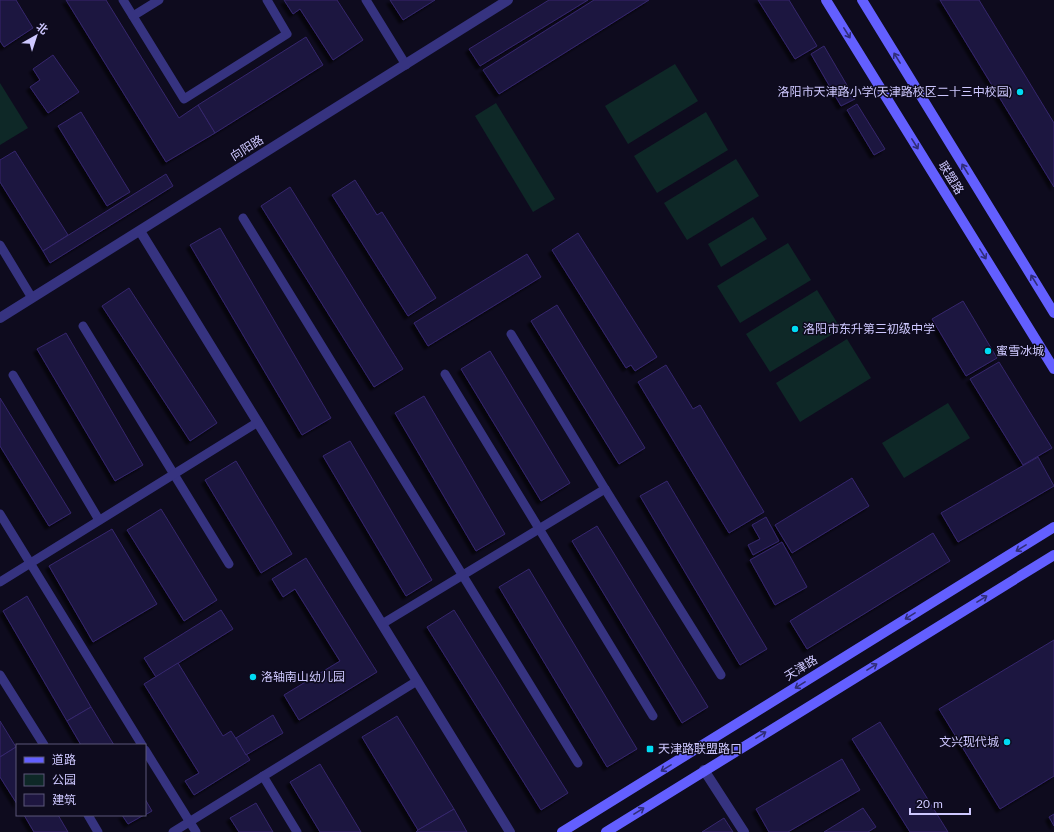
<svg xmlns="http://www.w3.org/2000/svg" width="1054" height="832" viewBox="0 0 1054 832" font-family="Lato,'Noto Sans SC',sans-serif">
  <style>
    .green { fill: #0e2827 }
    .building { fill: #1e1640; stroke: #35276d; filter: url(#shadow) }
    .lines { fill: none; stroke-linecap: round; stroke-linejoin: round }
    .lane { stroke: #363380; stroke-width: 9 }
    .street { stroke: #363380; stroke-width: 10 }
    .secondary { stroke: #635fff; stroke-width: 10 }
    .oneway { stroke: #302d78 }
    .poi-dot { fill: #00dbf3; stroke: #0e0b1e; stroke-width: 1.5 }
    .labels { text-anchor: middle; stroke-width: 3; stroke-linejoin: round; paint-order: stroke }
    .poi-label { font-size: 12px; fill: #cec8ff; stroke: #0e0b1e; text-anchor: start }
    .street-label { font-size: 12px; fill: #cec8ff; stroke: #0e0b1e }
  </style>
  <defs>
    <filter id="shadow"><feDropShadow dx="-3.5" dy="3.5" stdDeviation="1" flood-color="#0009"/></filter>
  </defs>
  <rect width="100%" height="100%" fill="#0e0b1e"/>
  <!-- green -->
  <g class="green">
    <polygon points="675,64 698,101 628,144 605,106"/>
    <polygon points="0,83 28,128 0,145"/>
    <polygon points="496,103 555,199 533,212 475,116"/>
    <polygon points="706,112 728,150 657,193 634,156"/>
    <polygon points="736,159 759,196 687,240 664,203"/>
    <polygon points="753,217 767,239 721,267 708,244"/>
    <polygon points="788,243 811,280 740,323 717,286"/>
    <polygon points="817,290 841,329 770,372 746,334"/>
    <polygon points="847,339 871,378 800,422 776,383"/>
    <polygon points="948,403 970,438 904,478 882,443"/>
  </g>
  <!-- building -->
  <g class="building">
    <polygon points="0,0 16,0 33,28 4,47 0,41"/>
    <polygon points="66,0 106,0 179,118 198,105 215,133 166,162"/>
    <polygon points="284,0 337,0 363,40 333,60 300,9 293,14"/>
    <polygon points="390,0 435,0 403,20"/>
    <polygon points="549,0 588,0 480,66 469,49"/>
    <polygon points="594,0 649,0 499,94 483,70"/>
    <polygon points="758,0 789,0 817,46 795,59"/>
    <polygon points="940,0 979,0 1054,123 1054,187"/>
    <polygon points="306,37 323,65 215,133 198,105"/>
    <polygon points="824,46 855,99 841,106 811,54"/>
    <polygon points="53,55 79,92 48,113 30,87 40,80 33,69"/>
    <polygon points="857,104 885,149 874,155 847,110"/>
    <polygon points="81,112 130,192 107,206 58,126"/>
    <polygon points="15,151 68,235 43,251 0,182 0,160"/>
    <polygon points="166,174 173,186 50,263 43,251"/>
    <polygon points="355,180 377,215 382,212 436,298 408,316 332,195"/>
    <polygon points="290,187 403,369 374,387 261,206"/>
    <polygon points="220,228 331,418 302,435 190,245"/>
    <polygon points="578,233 657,357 635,371 631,365 626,368 552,250"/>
    <polygon points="527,254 541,277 428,346 414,323"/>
    <polygon points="129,288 217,423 190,441 102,306"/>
    <polygon points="963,301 997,358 966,376 932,319"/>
    <polygon points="557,305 645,448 619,464 531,321"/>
    <polygon points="66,333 143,465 115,481 37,349"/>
    <polygon points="490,351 570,483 541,501 461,369"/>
    <polygon points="999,362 1052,448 1023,465 970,379"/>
    <polygon points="666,365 693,409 700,405 764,512 729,533 638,382"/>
    <polygon points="424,396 505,534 476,551 395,413"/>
    <polygon points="0,398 71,513 49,526 0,446"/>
    <polygon points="350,441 432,580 406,596 323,456"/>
    <polygon points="1038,457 1054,486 958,542 941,513"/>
    <polygon points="236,461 292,554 261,573 205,480"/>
    <polygon points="852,478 869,506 792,553 775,525"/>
    <polygon points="667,481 767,649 740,665 640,496"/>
    <polygon points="161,509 217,600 184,621 127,530"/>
    <polygon points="766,517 779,541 753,555 748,545 760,539 752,525"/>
    <polygon points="597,526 708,707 682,723 572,541"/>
    <polygon points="112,529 157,604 93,642 49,566"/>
    <polygon points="933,533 950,561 807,649 790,621"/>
    <polygon points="782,542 807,587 775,605 750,560"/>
    <polygon points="306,558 377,672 299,720 284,695 340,661 295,589 283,597 272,579"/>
    <polygon points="529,569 637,749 607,767 499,587"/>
    <polygon points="27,596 91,707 67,721 3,611"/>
    <polygon points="221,610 233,629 156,677 144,658"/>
    <polygon points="454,610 568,793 541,810 427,627"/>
    <polygon points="1054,640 1054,776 1000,809 939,709"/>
    <polygon points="178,663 223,736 231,731 250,760 194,795 185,781 199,773 144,684"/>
    <polygon points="91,707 114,745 81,745 67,721"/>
    <polygon points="273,715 283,733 246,755 236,738"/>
    <polygon points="397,716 454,809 418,830 362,737"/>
    <polygon points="0,721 16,747 0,757"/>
    <polygon points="880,722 948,832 910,832 852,739"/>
    <polygon points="16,747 17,748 17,804 0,777 0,757"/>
    <polygon points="842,759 860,790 788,832 769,832 756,809"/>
    <polygon points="320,764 361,832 320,832 290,782"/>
    <polygon points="145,799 152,811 145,815"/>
    <polygon points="256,803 273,832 239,832 230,818"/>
    <polygon points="863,808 876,827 868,832 824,832"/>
    <polygon points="454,809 467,832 416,832 418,830"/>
    <polygon points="1054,814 1054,826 1049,817"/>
    <polygon points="24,815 58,815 68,832 34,832"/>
    <polygon points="122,815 144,815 128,824"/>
    <polygon points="724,818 733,832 702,832"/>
  </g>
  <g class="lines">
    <!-- lane -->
    <g class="lane">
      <polyline points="123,0 184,99 287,34 267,0"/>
      <polyline points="366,0 406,65"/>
      <polyline points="133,16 159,0"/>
      <polyline points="243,218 578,763"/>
      <polyline points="0,245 32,298"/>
      <polyline points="83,326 229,564"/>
      <polyline points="445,374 653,716"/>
      <polyline points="13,375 99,520"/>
      <polyline points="605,489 721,675"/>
      <polyline points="0,514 142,745"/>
      <polyline points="0,582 258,422"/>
      <polyline points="382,624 605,489 511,334"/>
      <polyline points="0,675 44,745"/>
      <polyline points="145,750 196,832"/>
      <polyline points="263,776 297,832"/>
      <polyline points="88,815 98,832"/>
      <polyline points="173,832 417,681"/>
    </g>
    <!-- street -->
    <g class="street">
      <polyline points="140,231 510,832"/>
      <polyline points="0,318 508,0"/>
      <polyline points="704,770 744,832"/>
    </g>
    <!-- secondary -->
    <g class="secondary">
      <polyline points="826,0 1054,369"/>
      <polyline points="862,0 1054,313"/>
      <polyline points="562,832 1054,527"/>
      <polyline points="606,832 1054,555"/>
    </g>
  </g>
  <!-- one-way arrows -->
  <defs><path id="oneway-shaft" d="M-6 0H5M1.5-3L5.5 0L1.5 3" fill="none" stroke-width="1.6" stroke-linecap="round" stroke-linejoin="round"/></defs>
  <g class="oneway">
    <use href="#oneway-shaft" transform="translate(847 33) rotate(58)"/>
    <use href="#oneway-shaft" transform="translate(897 58) rotate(-122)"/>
    <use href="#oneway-shaft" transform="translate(915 144) rotate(58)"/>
    <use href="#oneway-shaft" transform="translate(965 169) rotate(-122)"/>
    <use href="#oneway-shaft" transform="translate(983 254) rotate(58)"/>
    <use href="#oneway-shaft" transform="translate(1034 280) rotate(-122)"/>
    <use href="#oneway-shaft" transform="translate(1021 548) rotate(148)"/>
    <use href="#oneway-shaft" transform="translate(982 599) rotate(-32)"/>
    <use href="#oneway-shaft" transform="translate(910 616) rotate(148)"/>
    <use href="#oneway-shaft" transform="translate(872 667) rotate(-32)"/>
    <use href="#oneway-shaft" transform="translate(800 685) rotate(148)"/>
    <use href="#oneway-shaft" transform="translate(761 735) rotate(-32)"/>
    <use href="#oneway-shaft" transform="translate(666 768) rotate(148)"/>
    <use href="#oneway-shaft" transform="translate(639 811) rotate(-32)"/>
  </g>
  <!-- markers -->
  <g class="poi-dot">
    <circle cx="1020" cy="92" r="4"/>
    <circle cx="795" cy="329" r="4"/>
    <circle cx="988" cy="351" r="4"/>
    <circle cx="253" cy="677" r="4"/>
    <circle cx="1007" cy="742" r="4"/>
    <rect x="646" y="745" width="8" height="8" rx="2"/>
  </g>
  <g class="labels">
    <!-- poi labels -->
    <g class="poi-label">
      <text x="1012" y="96" text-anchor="end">洛阳市天津路小学(天津路校区二十三中校园)</text>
      <text x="803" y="333">洛阳市东升第三初级中学</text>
      <text x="996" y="355">蜜雪冰城</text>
      <text x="261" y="681">洛轴南山幼儿园</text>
      <text x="999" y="746" text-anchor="end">文兴现代城</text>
      <text x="658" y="753">天津路联盟路口</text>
    </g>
    <!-- street labels -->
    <g class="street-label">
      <text transform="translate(247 148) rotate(-32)" y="4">向阳路</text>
      <text transform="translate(951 178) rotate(58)" y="4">联盟路</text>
      <text transform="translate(801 668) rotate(-32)" y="4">天津路</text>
    </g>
  </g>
  <!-- legend -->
  <rect x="16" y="744" width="130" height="72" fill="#0e0b1e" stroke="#5b5778"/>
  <rect x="24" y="757" width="20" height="6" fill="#635fff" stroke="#5b5778"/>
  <text x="52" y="764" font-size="12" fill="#cec8ff">道路</text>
  <rect x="24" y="774" width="20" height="12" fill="#0e2827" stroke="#5b5778"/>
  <text x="52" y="784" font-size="12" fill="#cec8ff">公园</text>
  <rect x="24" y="794" width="20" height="12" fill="#1e1640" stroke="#5b5778"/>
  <text x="52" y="804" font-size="12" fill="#cec8ff">建筑</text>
  <!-- north arrow -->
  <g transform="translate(36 36) rotate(39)" stroke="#0e0b1e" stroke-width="3" paint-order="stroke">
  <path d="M0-3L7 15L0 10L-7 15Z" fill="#cec8ff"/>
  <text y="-6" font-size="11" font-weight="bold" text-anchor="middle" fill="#cec8ff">北</text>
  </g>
  <!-- scale -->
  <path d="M910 808v6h60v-6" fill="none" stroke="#cec8ff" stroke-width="2"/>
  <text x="916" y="808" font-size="12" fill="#cec8ff" stroke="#0e0b1e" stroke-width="3" paint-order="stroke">20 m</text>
</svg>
